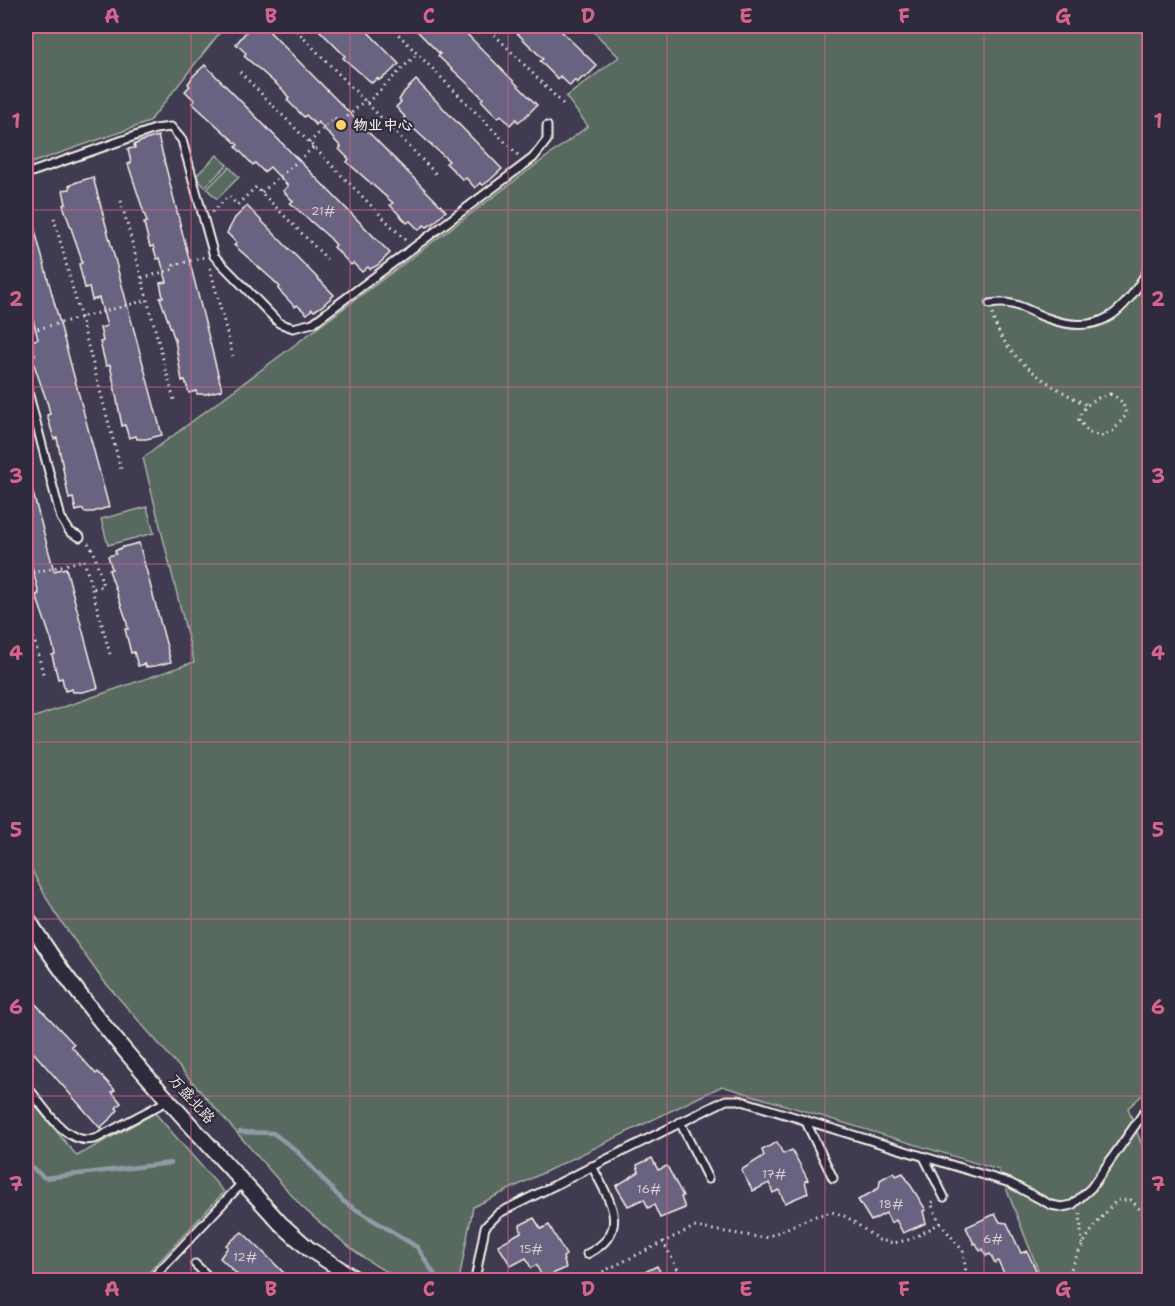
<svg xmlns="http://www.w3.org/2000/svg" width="1175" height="1306" viewBox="0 0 1175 1306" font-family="'Shantell Sans','LXGW WenKai TC',sans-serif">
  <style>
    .green { fill: #596a61; stroke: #a6aea4; stroke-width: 1.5 }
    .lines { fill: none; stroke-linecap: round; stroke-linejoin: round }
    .stream { stroke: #909aa5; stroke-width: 4.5 }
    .building { fill: #696280; stroke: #f4f1e8; stroke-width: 1.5 }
    .lane-casing { stroke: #f4f1e8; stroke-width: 11 }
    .street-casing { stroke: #f4f1e8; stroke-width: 18 }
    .path { stroke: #f4f1e8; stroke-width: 3; stroke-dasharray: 1.5 4.5; stroke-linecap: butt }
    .lane { stroke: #2f2a3d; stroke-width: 7 }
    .street { stroke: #2f2a3d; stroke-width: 14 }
    .grid { fill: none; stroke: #d4648c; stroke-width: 1.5; stroke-opacity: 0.55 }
    .poi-dot { fill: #ffd166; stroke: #2f2a3d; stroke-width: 2 }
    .labels { text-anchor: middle; stroke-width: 4.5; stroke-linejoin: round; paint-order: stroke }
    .number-label { font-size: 12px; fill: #d1cdce }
    .poi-label { font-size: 15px; font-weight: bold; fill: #f4f1e8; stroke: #2f2a3d; text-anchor: start }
    .street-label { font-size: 15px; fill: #f4f1e8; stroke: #2f2a3d }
    .neatline { fill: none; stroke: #d4648c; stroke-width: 2 }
    .grid-label { font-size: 20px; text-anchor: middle; font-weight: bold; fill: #d4648c }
  </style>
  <rect width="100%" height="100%" fill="#403b51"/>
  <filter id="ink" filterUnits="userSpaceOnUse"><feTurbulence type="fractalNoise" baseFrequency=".0167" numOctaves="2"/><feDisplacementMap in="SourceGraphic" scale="12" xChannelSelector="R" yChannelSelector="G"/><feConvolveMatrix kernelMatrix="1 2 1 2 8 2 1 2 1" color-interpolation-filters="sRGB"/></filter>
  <g filter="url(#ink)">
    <!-- green -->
    <g class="green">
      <polygon points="26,26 225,26 149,122 26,165"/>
      <path d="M588 26H1149L1150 1088 1128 1108 1149 1164V1280H1042L999 1170 722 1086 473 1207 459 1280C443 1280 423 1284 408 1280 377 1274 326 1228 302 1207L102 979 55 913 26 860V720L194 662 143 458 588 126 566 97 619 57Z"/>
      <polygon points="217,155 227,165 205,187 195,177"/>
      <polygon points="229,167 239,177 217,199 207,189"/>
      <polygon points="147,507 154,533 108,545 101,519"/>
      <polygon points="26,1095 77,1156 155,1113 224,1192 142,1280 26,1280"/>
    </g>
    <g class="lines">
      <!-- stream -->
      <g class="stream">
        <polyline points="240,1132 273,1133 296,1150 344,1202 417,1247 438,1280"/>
        <polyline points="26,1163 45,1178 171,1163"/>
      </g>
    </g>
    <!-- building -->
    <g class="building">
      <polygon points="251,26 264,26 446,211 434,223 427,227 424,225 419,230 410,221 407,223 390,205 393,203 347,162 349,159 339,149 341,147 318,122 316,125 306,115 304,117 287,100 289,98 283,90 244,56 246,53 236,44"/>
      <polygon points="315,26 362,26 399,64 387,75 379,80 377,78 372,83 343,58 345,56"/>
      <polygon points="412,26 459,26 537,105 525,117 518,122 516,119 510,125 501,115 498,118 481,100 483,98 438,56 440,54"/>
      <polygon points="510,26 556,26 597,66 585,78 583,77 577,83 575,80 570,86 560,76 558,79 540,61 543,59"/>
      <polygon points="205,65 390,253 378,265 370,269 368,267 362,272 353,263 351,265 334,247 336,245 330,238 290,203 293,201 283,191 288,186 270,167 264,172 255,163 253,165 236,147 238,145 192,103 195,101 185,91 190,86 188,84 193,76"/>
      <polygon points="416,80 502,169 490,180 483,185 480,183 475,188 466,178 463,180 446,163 449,161 403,119 405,117 396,107 401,102 399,100 404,92"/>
      <polygon points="158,136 222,390 206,394 197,394 196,391 189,393 185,380 182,381 175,340 160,298 163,297 160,283 167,282 160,258 157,259 153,246 150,247 144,223 147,222 128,164 131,163 128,149 135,148 134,145 142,141"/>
      <polygon points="93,177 162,435 146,439 137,439 136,436 129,438 125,425 122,426 112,374 110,365 106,366 100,342 103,341 100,328 107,326 99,298 92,300 89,287 85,288 79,264 82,263 80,254 63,205 66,204 63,190 70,189 69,186 77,182"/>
      <polygon points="247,206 334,295 322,306 314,311 312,309 307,314 297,305 295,307 278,289 280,287 273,280 234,245 237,243 227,233 235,218"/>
      <polygon points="26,208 29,208 109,507 93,512 84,512 83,509 76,511 73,498 69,499 57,438 54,439 47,415 50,414 48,405 31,356 35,355 31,341 38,339 32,316 26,317"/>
      <polygon points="26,478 29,478 54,571 66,568 98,688 82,692 73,692 72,689 65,691 62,678 58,679 52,655 55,654 53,645 36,595 39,594 30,559 26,561"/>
      <polygon points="139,543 171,662 155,666 146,667 145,664 138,666 134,652 131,653 125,629 128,629 126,619 109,570 112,569 108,556 116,554 115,551 123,547"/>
      <polygon points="26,994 74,1044 71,1046 96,1074 98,1072 115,1090 112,1092 121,1103 116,1108 118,1110 112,1117 100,1128 26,1044"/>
      <polygon points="777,1142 783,1154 792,1150 808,1180 805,1181 808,1193 785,1203 779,1190 773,1193 769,1183 753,1191 741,1170 764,1156 762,1150"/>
      <polygon points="652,1158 658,1170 667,1166 683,1196 681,1197 685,1208 660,1218 654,1205 648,1208 644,1199 628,1206 616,1186 639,1172 637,1165"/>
      <polygon points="894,1172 896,1176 903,1173 926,1210 923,1211 926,1223 903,1233 896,1220 891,1223 886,1213 871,1221 858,1200 879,1188 880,1180"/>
      <polygon points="995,1214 1000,1222 1007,1223 1021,1253 1027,1251 1041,1281 1008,1281 998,1261 995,1263 990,1254 986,1256 983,1249 980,1251 976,1243 974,1244 966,1227"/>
      <polygon points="534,1218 541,1229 549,1225 566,1255 563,1257 566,1268 543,1278 536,1265 531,1268 526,1258 511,1266 498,1245 521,1232 520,1225"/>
      <polygon points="242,1232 261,1250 292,1281 244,1281 220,1258 228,1247 226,1245"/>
      <polygon points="657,1266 665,1281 627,1281"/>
    </g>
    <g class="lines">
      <defs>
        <g id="lane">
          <polyline points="26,174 155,129 171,127 182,140 214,256 279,323 293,328 313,323 533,158 547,140 547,126"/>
          <path d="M990 304C1016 300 1025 310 1047 318 1101 338 1126 311 1150 266"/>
          <polyline points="26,384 61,518 70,532 80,537"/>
          <path d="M26 1085C43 1105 66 1149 97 1138L169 1100"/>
          <polyline points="805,1120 833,1178"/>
          <polyline points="680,1122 708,1179"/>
          <polyline points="924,1157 944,1197"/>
          <path d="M587 1254C633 1231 609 1200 592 1166"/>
          <polyline points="195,1264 212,1280"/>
          <polyline points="151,1280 243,1182"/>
          <polyline points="475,1280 485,1227 499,1213 726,1100 739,1100 1010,1183 1051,1205 1062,1207 1072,1205 1091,1188 1150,1104"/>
        </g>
        <path id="street" d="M26 916C93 1027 193 1126 280 1223L309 1249 357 1280"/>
      </defs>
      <!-- lane casing -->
      <use href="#lane" class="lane-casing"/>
      <!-- street casing -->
      <use href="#street" class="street-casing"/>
      <!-- path -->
      <g class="path">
        <polyline points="292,26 438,176"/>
        <polyline points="390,26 519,156"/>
        <polyline points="486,26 564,105"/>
        <polyline points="582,26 588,32"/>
        <polyline points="240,72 407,242"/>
        <polyline points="367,103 417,54"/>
        <polyline points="309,143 334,118 340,124 365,100"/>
        <polyline points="262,192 314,147"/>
        <polyline points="121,201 174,400"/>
        <polyline points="212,212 229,196 237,205 256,187 327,259"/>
        <polyline points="54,218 122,473"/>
        <polyline points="210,268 233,356"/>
        <polyline points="142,278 174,269 174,265 205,257"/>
        <path d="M992 314C1004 359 1048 385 1087 405"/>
        <polyline points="26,332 147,300"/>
        <path d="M1110 394C1121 399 1124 403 1126 415L1113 431 1102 436 1089 433 1079 420C1083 404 1095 398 1110 394Z"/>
        <polyline points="88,543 94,552 103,586 92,589"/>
        <polyline points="26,575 84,560 110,654"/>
        <polyline points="26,608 44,677"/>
        <polyline points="1080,1213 1082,1244"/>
        <polyline points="940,1223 963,1251 967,1280"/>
        <polyline points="663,1241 683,1280"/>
        <polyline points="594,1280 604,1271 694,1227 765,1238 812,1217 832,1212 847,1217 879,1240 894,1243 912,1239 940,1223 931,1203 934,1201"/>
        <polyline points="974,1280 997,1276 999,1280"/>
        <polyline points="1032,1280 1044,1275 1064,1280"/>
        <path d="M1067 1280C1077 1249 1094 1224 1117 1200H1131L1144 1214 1150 1237"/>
      </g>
      <!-- lane -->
      <use href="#lane" class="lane"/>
      <!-- street -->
      <use href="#street" class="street"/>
    </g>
  </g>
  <!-- grid -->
  <path class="grid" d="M191 26V1280M350 26V1280M508 26V1280M667 26V1280M825 26V1280M984 26V1280M26 210H1150M26 387H1150M26 564H1150M26 742H1150M26 919H1150M26 1096H1150"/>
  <!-- markers -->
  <circle class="poi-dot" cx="341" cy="125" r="6"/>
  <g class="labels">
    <!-- number labels -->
    <g class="number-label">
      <text x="323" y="215">21#</text>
      <text x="774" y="1178">17#</text>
      <text x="649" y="1193">16#</text>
      <text x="891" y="1208">18#</text>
      <text x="993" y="1243">6#</text>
      <text x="531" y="1253">15#</text>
      <text x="245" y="1261">12#</text>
    </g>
    <!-- poi labels -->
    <g class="poi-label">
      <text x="353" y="130">物业中心</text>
    </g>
    <!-- street labels -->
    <g class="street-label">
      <text transform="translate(192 1099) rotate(48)" y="5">万盛北路</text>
    </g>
  </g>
  <!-- margin -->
  <rect width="1175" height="1306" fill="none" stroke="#2f2a3d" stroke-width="66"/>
  <rect x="33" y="33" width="1109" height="1240" class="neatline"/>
  <g class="grid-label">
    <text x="112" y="23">A</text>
    <text x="271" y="23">B</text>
    <text x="429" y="23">C</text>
    <text x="588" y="23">D</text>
    <text x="746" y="23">E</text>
    <text x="904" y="23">F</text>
    <text x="1063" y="23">G</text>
    <text x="16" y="128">1</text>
    <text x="1158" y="128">1</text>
    <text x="16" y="306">2</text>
    <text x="1158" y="306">2</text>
    <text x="16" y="483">3</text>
    <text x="1158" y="483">3</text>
    <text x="16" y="660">4</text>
    <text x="1158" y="660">4</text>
    <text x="16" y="837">5</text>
    <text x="1158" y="837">5</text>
    <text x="16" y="1014">6</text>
    <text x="1158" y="1014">6</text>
    <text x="16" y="1191">7</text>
    <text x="1158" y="1191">7</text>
    <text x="112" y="1296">A</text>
    <text x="271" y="1296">B</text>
    <text x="429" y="1296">C</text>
    <text x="588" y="1296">D</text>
    <text x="746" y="1296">E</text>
    <text x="904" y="1296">F</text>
    <text x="1063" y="1296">G</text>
  </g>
</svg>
